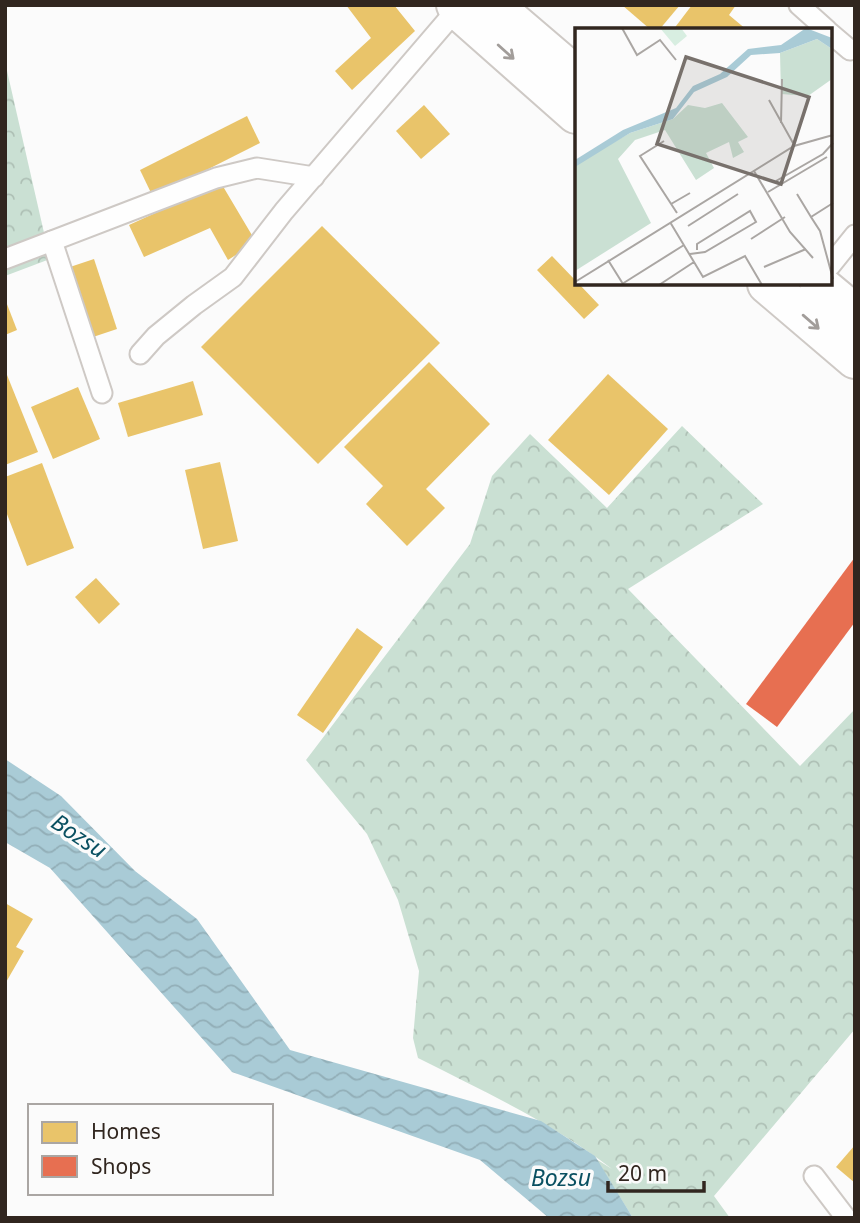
<svg xmlns="http://www.w3.org/2000/svg" width="860" height="1223" viewBox="0 0 860 1223" font-family="'Noto Sans',sans-serif">
  <style>
    .forest { fill: url(#forest-crowns) }
    .water { fill: url(#water-waves) }
    .homes { fill: #e9c46a }
    .shops { fill: #e76f51 }
    .lines { fill: none; stroke-linecap: round; stroke-linejoin: round }
    .lane-casing { stroke: #cec9c5; stroke-width: 23 }
    .secondary-casing { stroke: #cec9c5; stroke-width: 42 }
    .lane { stroke: #fefefe; stroke-width: 19 }
    .secondary { stroke: #fefefe; stroke-width: 38 }
    .oneway { stroke: #a29d9a }
    .labels { text-anchor: middle; stroke-width: 7; stroke-linejoin: round; paint-order: stroke }
    .water-label { font-size: 23px; font-style: italic; fill: #0a5061; stroke: #fbfbfb }
    .inset-road { fill: none; stroke: #aaa6a3; stroke-width: 2 }
    .view { fill: #78716c; fill-opacity: 0.15; stroke: #78716c; stroke-width: 3.5 }
    .inset-edge { fill: none; stroke: #31261f; stroke-width: 3.5 }
  </style>
  <defs>
    <pattern id="forest-crowns" width="20" height="18" patternUnits="userSpaceOnUse" patternTransform="scale(1.75)"><rect width="20" height="18" fill="#cae0d3"/><path d="M2 6a3 3 0 1 1 6 0M12 15a3 3 0 1 1 6 0" fill="none" stroke="#aec0b5"/></pattern>
    <pattern id="water-waves" width="16" height="10" patternUnits="userSpaceOnUse" patternTransform="scale(1.75)"><rect width="16" height="10" fill="#a9cbd6"/><path d="M0 5q4-4 8 0t8 0" fill="none" stroke="#92aeb7"/></pattern>
  </defs>
  <rect width="100%" height="100%" fill="#fbfbfb"/>
  <!-- forest -->
  <g class="forest">
    <polygon points="5,62 50,259 5,276"/>
    <path d="M682 426 763 504 628 589 800 766 855 709V1029L714 1196 730 1218H633L596 1159 612 1169C553 1123 485 1092 418 1058L413 1038 419 971 398 900 367 834 306 760 470 544 492 476 530 434 607 508Z"/>
  </g>
  <!-- water -->
  <polygon class="water" points="5,759 61,796 135,871 197,919 290,1050 541,1121 595,1156 633,1218 549,1218 480,1160 232,1072 50,868 5,842"/>
  <!-- homes -->
  <g class="homes">
    <polygon points="346,5 394,5 415,31 352,90 335,71 371,38"/>
    <polygon points="622,5 680,5 659,30 651,30"/>
    <polygon points="692,5 736,5 729,15 747,30 673,30"/>
    <polygon points="424,105 450,134 421,159 396,131"/>
    <polygon points="247,116 260,143 153,197 140,170"/>
    <polygon points="221,183 256,242 228,260 210,228 144,257 129,225"/>
    <polygon points="322,226 440,343 318,464 201,347"/>
    <polygon points="552,256 576,281 576,284 579,284 599,305 584,319 537,270"/>
    <polygon points="94,259 117,329 90,338 67,268"/>
    <polygon points="5,299 17,330 5,335"/>
    <polygon points="429,362 490,424 426,489 445,508 407,546 366,504 383,486 344,447"/>
    <polygon points="5,370 38,452 5,465"/>
    <polygon points="608,374 668,429 609,495 548,440"/>
    <polygon points="193,381 203,415 128,437 118,403"/>
    <polygon points="78,387 100,439 53,459 31,407"/>
    <polygon points="220,462 238,541 203,549 185,470"/>
    <polygon points="42,463 74,548 27,566 5,509 5,477"/>
    <polygon points="96,578 120,604 99,624 75,597"/>
    <polygon points="357,628 383,647 323,733 297,715"/>
    <polygon points="5,903 33,919 16,947 24,951 5,984"/>
    <polygon points="855,1145 855,1183 836,1167"/>
  </g>
  <!-- shops -->
  <polygon class="shops" points="855,557 855,622 777,727 746,704"/>
  <g class="lines">
    <defs>
      <g id="lane">
        <polyline points="799,5 827,30"/>
        <polyline points="830,33 850,50"/>
        <polyline points="52,241 102,393"/>
        <polyline points="5,259 216,178 257,168 314,177"/>
        <polyline points="830,266 855,235"/>
        <polyline points="140,354 156,336 194,305 233,277 284,211 458,8"/>
        <polyline points="814,1176 846,1218"/>
      </g>
      <g id="secondary">
        <polyline points="456,5 464,15 576,114"/>
        <polyline points="493,5 576,76"/>
        <polyline points="767,284 855,359"/>
        <polyline points="819,284 855,314"/>
      </g>
    </defs>
    <!-- lane casing -->
    <use href="#lane" class="lane-casing"/>
    <!-- secondary casing -->
    <use href="#secondary" class="secondary-casing"/>
    <!-- lane -->
    <use href="#lane" class="lane"/>
    <!-- secondary -->
    <use href="#secondary" class="secondary"/>
  </g>
  <!-- one-way arrows -->
  <defs><path id="oneway-shaft" d="M-6 0H5M1.5-3L5.5 0L1.5 3" fill="none" stroke-width="1.6" stroke-linecap="round" stroke-linejoin="round" transform="scale(1.75)"/></defs>
  <g class="oneway">
    <use href="#oneway-shaft" transform="translate(506 52) rotate(42)"/>
    <use href="#oneway-shaft" transform="translate(811 322) rotate(41)"/>
  </g>
  <g class="labels">
    <!-- water labels -->
    <g class="water-label">
      <text transform="translate(79 836) rotate(33)" y="8">Bozsu</text>
      <text x="561" y="1186">Bozsu</text>
    </g>
  </g>
  <!-- overview -->
  <g transform="translate(575 28)">
    <rect width="257" height="257" fill="#fbfbfb"/>
    <path d="M242 11 257 21V51L233 68 206 66 205 25ZM147 75 173 109 163 114 169 124 158 130 154 114 131 125 139 140 121 152 90 102 60 112 43 131 76 195 0 243V139L4 134 55 105 98 91 113 77 130 80Z" fill="#cae0d3"/>
    <path d="M85 0H106L112 8 100 18Z" fill="#d8eee1"/>
    <path d="M231 0 257 10V21L242 11 205 25 176 27 152 49 119 64 98 91 55 105 0 139V132L48 102 101 80 118 58 145 46 173 21 206 17Z" fill="#a9cbd6"/>
    <path class="inset-road" d="M47 0 62 27 85 12 101 32M194 72 218 115M206 95 207 51M89 113 65 128 102 185M179 143 215 204 238 230M201 153 248 126 258 115M193 164 252 129M222 166 236 189M258 175 236 189 245 203 258 251M96 176 115 165M95 194 128 249 170 228 187 257M113 198 163 166M176 211 210 189M115 226 130 224 181 194 175 183 122 216V222M33 232 48 256M189 239 231 221M0 254 219 118 258 107M47 256 109 217M84 257 119 234"/>
    <path class="view" d="M111 29 234 69 206 156 82 116Z"/>
    <rect width="257" height="257" class="inset-edge"/>
  </g>
  <!-- border -->
  <rect width="860" height="1223" fill="none" stroke="#31261f" stroke-width="14"/>
  <!-- legend -->
  <rect x="28" y="1104" width="245" height="91" fill="#fbfbfb" stroke="#aaa6a3" stroke-width="2"/>
  <rect x="42" y="1122" width="35" height="21" fill="#e9c46a" stroke="#aaa6a3" stroke-width="2"/>
  <text x="91" y="1139" font-size="21" fill="#31261f">Homes</text>
  <rect x="42" y="1156" width="35" height="21" fill="#e76f51" stroke="#aaa6a3" stroke-width="2"/>
  <text x="91" y="1174" font-size="21" fill="#31261f">Shops</text>
  <!-- scale -->
  <path d="M608 1181v10h96v-10" fill="none" stroke="#31261f" stroke-width="3.5"/>
  <text x="618" y="1181" font-size="21" fill="#31261f" stroke="#fbfbfb" stroke-width="5" paint-order="stroke">20 m</text>
</svg>
